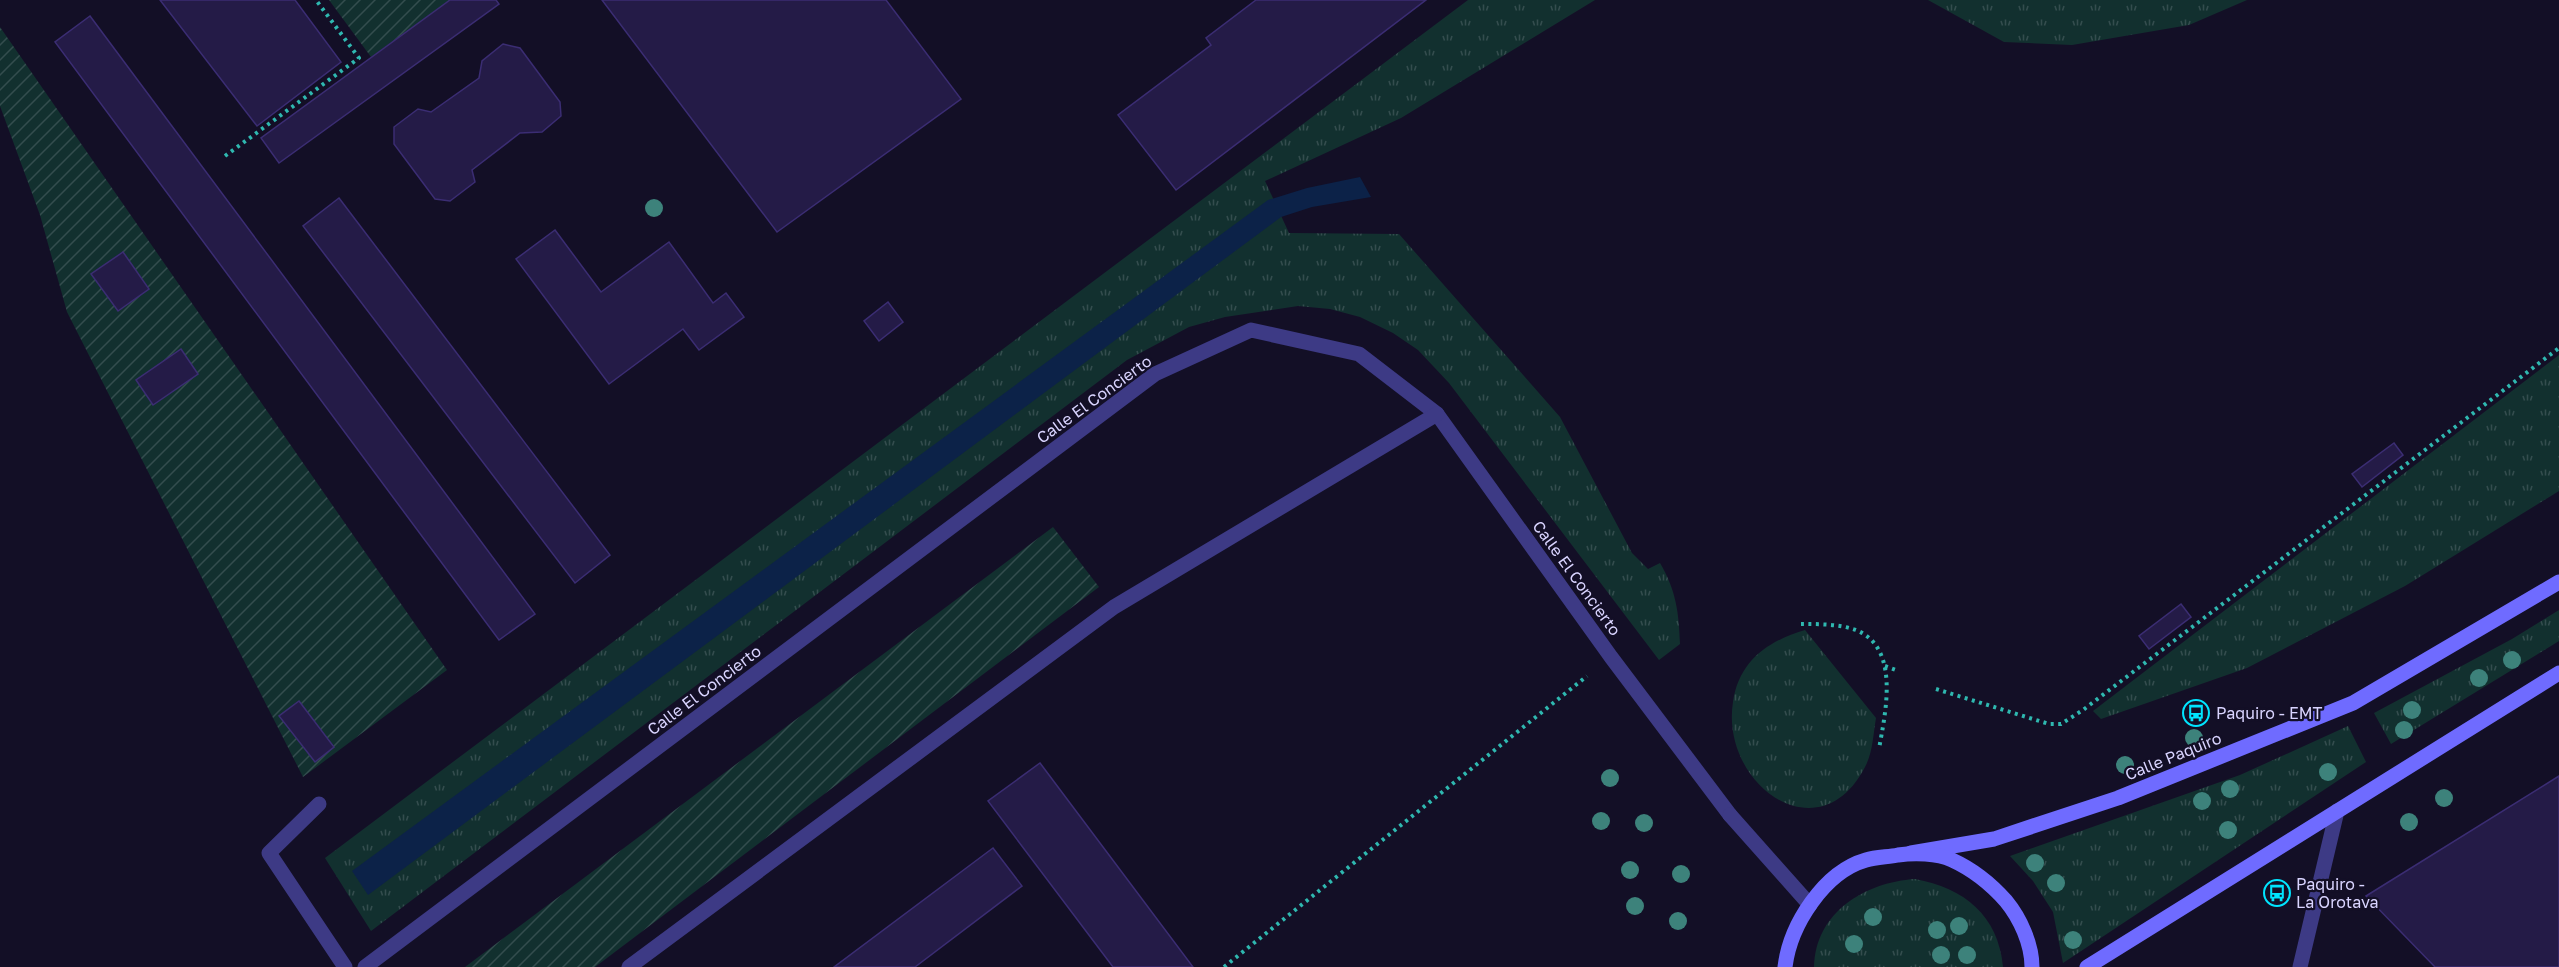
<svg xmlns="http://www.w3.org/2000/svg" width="2559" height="967" viewBox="0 0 2559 967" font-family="'Golos Text',sans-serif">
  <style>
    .grass { fill: url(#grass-tufts) }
    .garden { fill: url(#garden-furrows); fill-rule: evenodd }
    .water { fill: #0c2248 }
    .building { fill: #241b47; stroke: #3b2d73; stroke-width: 1.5 }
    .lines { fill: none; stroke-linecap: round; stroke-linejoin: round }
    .path { stroke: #2fb8b0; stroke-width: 4; stroke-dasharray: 3 4.5; stroke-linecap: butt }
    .lane { stroke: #3d3a85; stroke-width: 15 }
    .street { stroke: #3d3a85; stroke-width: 15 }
    .secondary { stroke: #6f6bff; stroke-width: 15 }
    .tree { fill: #3d827b }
    .labels { text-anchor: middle; stroke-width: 4.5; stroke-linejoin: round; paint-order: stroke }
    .street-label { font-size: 16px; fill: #d9d4ff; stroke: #130f26 }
    .poi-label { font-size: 16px; fill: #d9d4ff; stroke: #130f26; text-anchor: start }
  </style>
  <defs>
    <pattern id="grass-tufts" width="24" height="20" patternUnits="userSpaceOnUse" patternTransform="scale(1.5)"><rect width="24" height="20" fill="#12302f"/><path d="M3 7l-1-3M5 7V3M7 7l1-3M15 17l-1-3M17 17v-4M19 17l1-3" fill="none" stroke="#344d4e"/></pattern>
    <pattern id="garden-furrows" width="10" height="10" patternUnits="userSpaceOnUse" patternTransform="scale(1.5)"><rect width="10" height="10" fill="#12302f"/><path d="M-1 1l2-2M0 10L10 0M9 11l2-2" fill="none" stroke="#344d4e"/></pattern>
  </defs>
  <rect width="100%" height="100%" fill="#130f26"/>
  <!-- grass -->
  <g class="grass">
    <path d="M1468 0H1595L1401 118 1265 181 1289 233 1399 234 1560 417 1632 553 1648 569 1660 563C1676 590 1679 613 1680 644L1659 660 1449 383 1418 350 1393 333 1360 317 1330 309 1298 306 1225 317 1189 327 1127 360 371 931 325 858Z"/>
    <polygon points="1928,0 2247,0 2189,25 2072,45 2004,42"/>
    <polygon points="2559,355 2559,491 2405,586 2247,668 2101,719 2093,711"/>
    <polygon points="2559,610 2559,641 2391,744 2374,713 2512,639"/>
    <path d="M1805 630 1876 718C1873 735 1873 752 1865 767 1819 856 1720 784 1733 702 1739 661 1768 641 1805 630Z"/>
    <polygon points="2348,726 2366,762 2063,963 2053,912 2033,881 2010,856 2240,775"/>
    <path d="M1915 879C1964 888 1998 915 2003 967H1814C1815 912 1866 882 1915 879Z"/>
  </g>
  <!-- garden -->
  <g class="garden">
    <polygon points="329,0 450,0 371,57"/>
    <path d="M0 27 447 670 303 777 67 312 40 215 0 106ZM122 252 149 288 118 311 91 274ZM280 716 333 747 315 762Z"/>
    <polygon points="1053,527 1099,587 595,967 465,967"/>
  </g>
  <!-- water -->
  <polygon class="water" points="1360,177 1371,197 1312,207 1281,217 368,895 352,871 1268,200 1307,188"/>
  <!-- building -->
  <g class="building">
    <polygon points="160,0 295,0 341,62 257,126"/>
    <polygon points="450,0 496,0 499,4 279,163 261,138"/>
    <polygon points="602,0 886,0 961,99 777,232"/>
    <polygon points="1256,0 1426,0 1176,190 1118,115 1211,45 1206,38"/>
    <polygon points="90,16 535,614 499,640 55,42"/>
    <polygon points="503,44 520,48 560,102 561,116 542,132 520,133 472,170 475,182 450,201 435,199 394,144 394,127 418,109 431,112 479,78 482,61"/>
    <polygon points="339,198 610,555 575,583 303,226"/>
    <polygon points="555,230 601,292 669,242 713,303 726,293 744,317 699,350 683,329 609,384 516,259"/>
    <polygon points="123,252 149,289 118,311 91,274"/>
    <polygon points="888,302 903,322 879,341 864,321"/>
    <polygon points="181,349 198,374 153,405 136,380"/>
    <polygon points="2394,443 2403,455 2362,487 2352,474"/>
    <polygon points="2181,604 2191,617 2149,649 2139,636"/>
    <polygon points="299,701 334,747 315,762 279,716"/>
    <polygon points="1040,763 1193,967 1113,967 988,801"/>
    <polygon points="2559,776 2559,967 2435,967 2366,896"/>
    <polygon points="993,848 1022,886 915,967 834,967"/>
  </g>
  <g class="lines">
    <!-- path -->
    <g class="path">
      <polyline points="225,156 359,58 316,0"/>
      <path d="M1801 624C1819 624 1839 624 1856 630 1901 648 1885 714 1879 749"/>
      <polyline points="1885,666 1896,670"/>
      <polyline points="1936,689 2049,724 2061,724 2083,710 2559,348"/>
      <polyline points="1224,967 1587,676"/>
    </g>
    <!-- lane -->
    <g class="lane">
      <polyline points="319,804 269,853 345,967"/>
      <polyline points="365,967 1155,374 1251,330 1359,354 1437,414 1611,657 1730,815"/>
      <polyline points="629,967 1114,607 1437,414"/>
      <polyline points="2300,967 2337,811"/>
    </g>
    <!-- street -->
    <polyline class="street" points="1730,815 1810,905"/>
    <!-- secondary -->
    <g class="secondary">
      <polyline points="1911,853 1994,839 2118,798 2353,703 2559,582"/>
      <path d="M1785 967C1790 925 1824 872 1866 860 1876 857 1888 857 1898 855 1914 853 1937 853 1952 860 1974 870 1990 883 2006 901 2020 918 2032 944 2032 967"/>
      <polyline points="2087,967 2559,673"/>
    </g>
  </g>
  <!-- trees -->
  <g class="tree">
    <circle cx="654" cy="208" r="9"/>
    <circle cx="2512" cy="660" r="9"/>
    <circle cx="2479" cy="678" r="9"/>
    <circle cx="2412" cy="710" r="9"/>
    <circle cx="2404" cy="730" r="9"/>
    <circle cx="2194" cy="738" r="9"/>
    <circle cx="2125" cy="765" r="9"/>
    <circle cx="2328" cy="772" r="9"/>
    <circle cx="1610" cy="778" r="9"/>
    <circle cx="2230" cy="789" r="9"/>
    <circle cx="2444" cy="798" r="9"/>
    <circle cx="2202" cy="801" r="9"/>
    <circle cx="1601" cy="821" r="9"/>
    <circle cx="2409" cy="822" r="9"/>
    <circle cx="1644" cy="823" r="9"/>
    <circle cx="2228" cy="830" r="9"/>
    <circle cx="2035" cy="863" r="9"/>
    <circle cx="1630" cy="870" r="9"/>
    <circle cx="1681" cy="874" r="9"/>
    <circle cx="2056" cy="883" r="9"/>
    <circle cx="1635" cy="906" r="9"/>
    <circle cx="1873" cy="917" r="9"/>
    <circle cx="1678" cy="921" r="9"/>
    <circle cx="1959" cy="926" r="9"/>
    <circle cx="1937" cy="930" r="9"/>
    <circle cx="2073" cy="940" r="9"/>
    <circle cx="1854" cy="944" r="9"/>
    <circle cx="1941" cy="955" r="9"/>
    <circle cx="1967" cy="955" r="9"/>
  </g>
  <!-- icons -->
  <defs>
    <symbol id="bus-ring" viewBox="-11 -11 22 22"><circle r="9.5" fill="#130f26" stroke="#00e5ff" stroke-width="1.5"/><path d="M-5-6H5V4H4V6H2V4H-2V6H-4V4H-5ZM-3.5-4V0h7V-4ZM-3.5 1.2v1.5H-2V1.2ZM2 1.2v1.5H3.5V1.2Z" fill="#00e5ff"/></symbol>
  </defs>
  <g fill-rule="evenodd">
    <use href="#bus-ring" x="2181" y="698" width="30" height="30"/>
    <use href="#bus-ring" x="2262" y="878" width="30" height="30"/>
  </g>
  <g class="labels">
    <!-- street labels -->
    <g class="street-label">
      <text transform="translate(1094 399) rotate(-36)" y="6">Calle El Concierto</text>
      <text transform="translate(1577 578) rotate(54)" y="6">Calle El Concierto</text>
      <text transform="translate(704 690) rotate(-37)" y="6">Calle El Concierto</text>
      <text transform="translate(2173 756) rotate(-22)" y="6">Calle Paquiro</text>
    </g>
    <!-- poi labels -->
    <g class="poi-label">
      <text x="2216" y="719">Paquiro - EMT</text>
      <text x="2296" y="890">Paquiro -<tspan x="2296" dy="18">La Orotava</tspan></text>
    </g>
  </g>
</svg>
